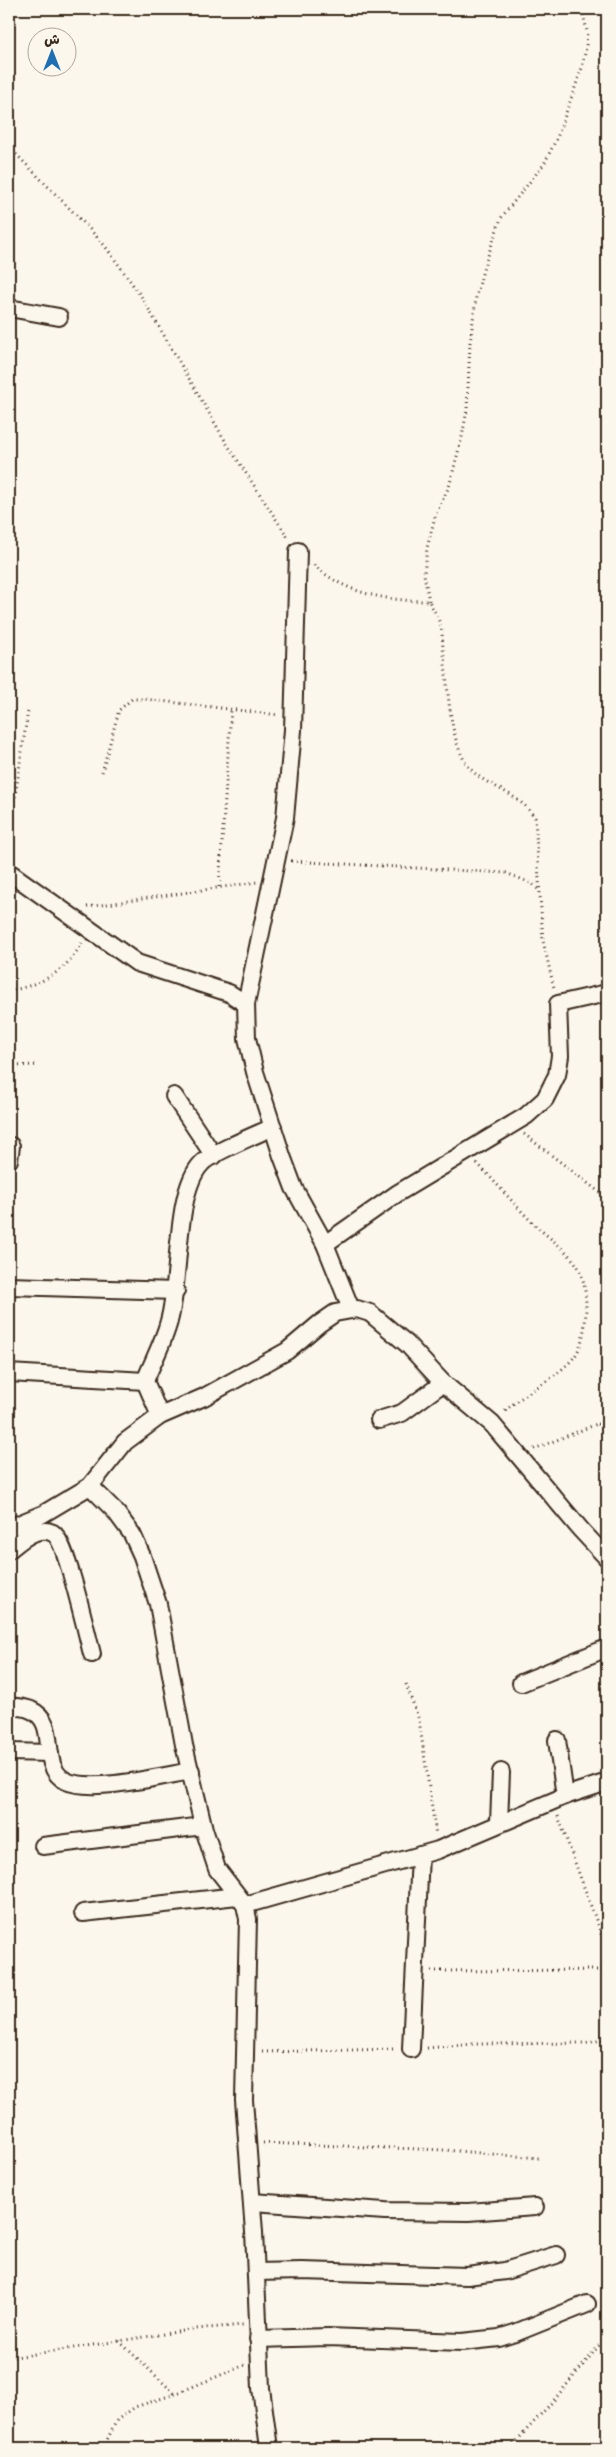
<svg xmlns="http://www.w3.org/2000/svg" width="616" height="2457" viewBox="0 0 616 2457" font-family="'Indie Flower','Playpen Sans Arabic',sans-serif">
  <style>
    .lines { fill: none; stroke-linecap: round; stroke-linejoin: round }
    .street-casing { stroke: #3b2a1e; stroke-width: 20 }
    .path { stroke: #3b2a1e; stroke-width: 3; stroke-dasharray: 1 4; stroke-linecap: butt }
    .street { stroke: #fbf7ec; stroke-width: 16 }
  </style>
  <rect width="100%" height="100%" fill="#fbf7ec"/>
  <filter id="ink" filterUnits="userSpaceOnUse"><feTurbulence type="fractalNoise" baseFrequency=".02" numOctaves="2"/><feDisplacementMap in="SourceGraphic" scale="10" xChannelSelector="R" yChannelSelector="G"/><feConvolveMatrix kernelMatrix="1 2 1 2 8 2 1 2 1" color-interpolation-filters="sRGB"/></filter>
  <g filter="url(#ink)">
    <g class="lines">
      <defs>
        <g id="street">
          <polyline points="9,308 59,317"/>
          <polyline points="9,872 137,963 229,993 246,1004 247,1038 255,1072 282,1156 294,1188 325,1244 351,1309"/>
          <polyline points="246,1004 285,818 293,730 298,551"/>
          <polyline points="174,1096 214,1156"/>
          <polyline points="9,1160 11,1146"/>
          <polyline points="325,1244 398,1193 526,1116 545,1099 557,1075 560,1056 558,1004 607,993"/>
          <polyline points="9,1286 176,1291"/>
          <polyline points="9,1373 145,1381"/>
          <path d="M160 1416 145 1381C153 1361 164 1341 169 1321 181 1280 174 1191 202 1163 211 1153 258 1134 273 1127"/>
          <polyline points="379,1420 402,1413 443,1383"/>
          <polyline points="90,1486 115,1511 132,1534 142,1556 158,1604 184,1745 204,1829 217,1869 245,1905 248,1919 244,2100 254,2232 261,2388 269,2448"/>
          <polyline points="9,1528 43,1514 90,1486 125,1442 160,1416 204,1397 287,1351 319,1324 335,1313 357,1309 370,1313 407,1344 443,1383 492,1424 581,1530 607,1558"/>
          <path d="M9 1550C21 1540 37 1525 53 1533 66 1540 87 1635 92 1654"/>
          <polyline points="521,1683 607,1648"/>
          <path d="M9 1706C16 1707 25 1707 31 1710 61 1723 37 1766 66 1781 92 1793 162 1776 191 1771"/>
          <polyline points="557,1740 565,1796"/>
          <polyline points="9,1752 50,1753"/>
          <polyline points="499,1823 501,1772"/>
          <polyline points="43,1846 203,1826"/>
          <polyline points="245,1905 438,1850 565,1796 607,1782"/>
          <polyline points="83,1913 237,1896"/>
          <polyline points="411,2049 420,1855"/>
          <polyline points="252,2202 385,2211 468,2212 535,2207"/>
          <polyline points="256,2272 302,2271 467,2276 505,2271 556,2255"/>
          <polyline points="258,2339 328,2337 462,2342 499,2338 515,2333 587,2304"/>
        </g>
      </defs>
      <!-- street casing -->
      <use href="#street" class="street-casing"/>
      <!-- path -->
      <g class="path">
        <polyline points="9,147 84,223 105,246 141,296 227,444 289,539"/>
        <path d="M314 565C345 594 388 601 429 601 432 608 437 614 439 621 443 630 442 639 443 648 448 681 448 729 463 758 478 788 514 786 535 818L543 941 554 988"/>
        <polyline points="429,601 424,574 427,548 436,513 449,487 462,437 467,410 470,343 476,298 483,270 501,218 544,164 557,138 582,68 586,48 587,31 582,9"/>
        <polyline points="102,772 119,710 132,699 144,699 279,715"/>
        <polyline points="9,805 15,797 28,711"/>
        <polyline points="291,861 506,873 531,883 539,890"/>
        <polyline points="219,887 231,710"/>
        <polyline points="87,907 257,882"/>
        <path d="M9 991C42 984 65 973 82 943"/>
        <polyline points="9,1066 39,1065"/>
        <polyline points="524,1134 607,1198"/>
        <path d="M477 1163C496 1183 513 1203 532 1222 547 1237 567 1249 578 1267 590 1287 588 1337 575 1356 559 1377 523 1393 503 1413"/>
        <polyline points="598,1424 607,1428"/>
        <polyline points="534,1449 607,1420"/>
        <polyline points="406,1684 419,1720 436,1835"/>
        <polyline points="558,1816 607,1950"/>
        <polyline points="431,1971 607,1970"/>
        <polyline points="427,2048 473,2044 587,2043 607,2039"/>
        <polyline points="262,2052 395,2049"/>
        <polyline points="263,2143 445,2150 539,2158"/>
        <polyline points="119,2341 175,2394"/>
        <polyline points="9,2358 196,2329 243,2325"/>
        <polyline points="103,2448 117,2420 135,2407 175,2394 245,2365"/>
        <polyline points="510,2448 554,2400 607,2336"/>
      </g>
      <!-- street -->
      <use href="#street" class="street"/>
    </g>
  </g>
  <!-- margin -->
  <rect width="616" height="2457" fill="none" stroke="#fbf7ec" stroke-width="30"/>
  <rect x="15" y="15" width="586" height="2427" fill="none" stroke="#3b2a1e" stroke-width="2" filter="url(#ink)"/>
  <!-- north arrow -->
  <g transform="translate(52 52)"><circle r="24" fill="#fbf7ec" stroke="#aea59a"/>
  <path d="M0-4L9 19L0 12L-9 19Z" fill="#1f6fb2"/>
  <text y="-8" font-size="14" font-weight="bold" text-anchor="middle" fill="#3b2a1e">ش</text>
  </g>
</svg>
